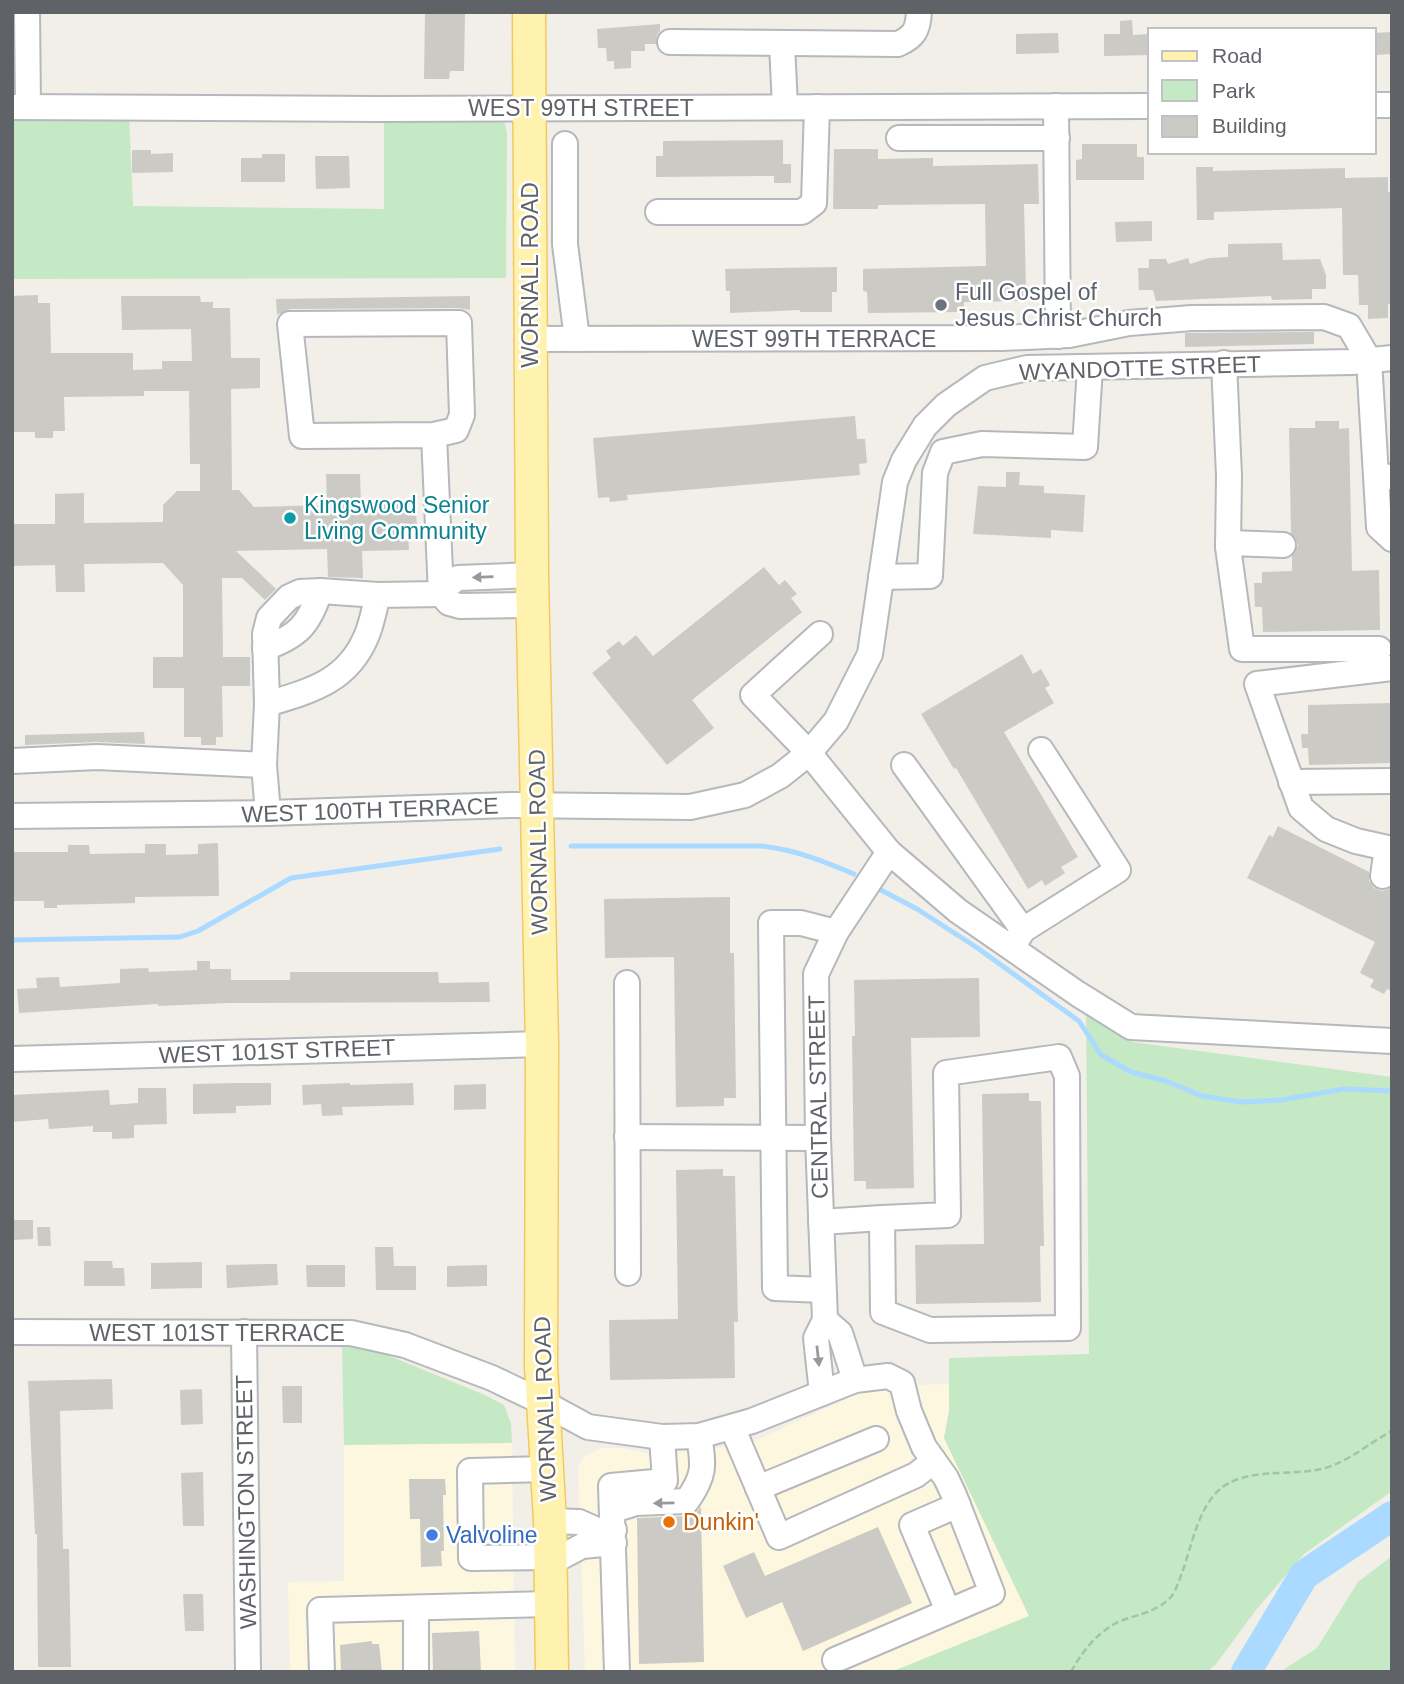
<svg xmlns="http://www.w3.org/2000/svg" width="1404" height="1684" viewBox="0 0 1404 1684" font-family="Arial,sans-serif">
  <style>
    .commercial { fill: #fef7e0 }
    .green { fill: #c5e8c5 }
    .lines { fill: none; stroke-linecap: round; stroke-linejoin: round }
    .stream { stroke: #aadaff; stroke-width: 5 }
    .river { stroke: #aadaff; stroke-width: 30 }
    .building { fill: #cccac5 }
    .minor-casing { stroke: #b5b8bc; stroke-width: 28 }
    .major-casing { stroke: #f2c960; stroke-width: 35 }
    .path { stroke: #9cc7a9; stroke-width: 2.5; stroke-dasharray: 7 3.5; stroke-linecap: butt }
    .minor { stroke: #fff; stroke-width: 24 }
    .major { stroke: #fff2af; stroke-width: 32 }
    .oneway { fill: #979a9d }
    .worship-dot { fill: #6b7280; stroke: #fff; stroke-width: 2.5 }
    .culture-dot { fill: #0f9aa8; stroke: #fff; stroke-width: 2.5 }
    .food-dot { fill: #e8710a; stroke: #fff; stroke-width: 2.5 }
    .shop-dot { fill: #3f7fe0; stroke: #fff; stroke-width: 2.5 }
    .labels { text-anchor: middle; stroke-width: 5; stroke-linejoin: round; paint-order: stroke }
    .street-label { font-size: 23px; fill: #5f6368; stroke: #fff }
    .worship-label { font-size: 23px; fill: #5b616d; stroke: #fff; text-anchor: start }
    .culture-label { font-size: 23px; fill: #0d838f; stroke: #fff; text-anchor: start }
    .food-label { font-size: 23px; fill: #c56008; stroke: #fff; text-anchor: start }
    .shop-label { font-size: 23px; fill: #366cbe; stroke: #fff; text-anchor: start }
  </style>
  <rect width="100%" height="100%" fill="#f1efe8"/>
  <!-- commercial -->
  <g class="commercial">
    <polygon points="949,1384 949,1411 944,1438 1029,1616 891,1672 585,1672 578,1467 585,1456 602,1448 623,1448 647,1453 712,1449 757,1440 873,1386"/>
    <polygon points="512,1443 515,1672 290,1672 288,1582 344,1581 344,1445"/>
  </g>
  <!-- green -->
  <g class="green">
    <polygon points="12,115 129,115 133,206 384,209 384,118 498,120 505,123 507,134 506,278 12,279"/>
    <polygon points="1086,1008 1132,1042 1392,1077 1392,1491 1304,1554 1256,1610 1216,1664 1207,1672 891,1672 1029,1616 944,1438 949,1411 949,1358 1089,1354"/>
    <polygon points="342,1342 365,1346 485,1395 504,1405 511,1424 512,1443 344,1445"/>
    <polygon points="1392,1556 1392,1672 1280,1672 1317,1648 1358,1582"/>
  </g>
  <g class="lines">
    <!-- stream -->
    <g class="stream">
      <path d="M571 846H762C796 850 823 861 854 874"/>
      <polyline points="879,889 917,909 976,947 1079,1021 1101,1055 1131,1072 1166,1081 1202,1096 1241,1102 1281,1100 1344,1089 1392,1091"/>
      <polyline points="12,940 180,937 198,931 291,878 500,849"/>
    </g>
    <!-- river -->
    <polyline class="river" points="1246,1672 1304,1575 1392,1516"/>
  </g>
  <!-- building -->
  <g class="building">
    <polygon points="425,12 465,12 464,71 450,71 449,79 424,79"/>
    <polygon points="1132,20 1133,35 1150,34 1150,55 1104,56 1104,34 1120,34 1120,21"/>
    <polygon points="660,24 660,31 657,35 656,44 645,44 645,51 631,51 631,68 614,69 614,61 607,61 606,48 598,48 597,29"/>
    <polygon points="1392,32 1392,54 1374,55 1374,33"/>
    <polygon points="1058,33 1059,53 1016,54 1016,34"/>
    <polygon points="783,140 783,164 791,164 791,183 774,183 774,176 656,177 656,156 663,156 663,141"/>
    <polygon points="1082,144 1137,144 1137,157 1144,157 1144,180 1076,180 1076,160 1082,159"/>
    <polygon points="834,149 878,149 878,159 933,158 933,166 1038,164 1039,204 1024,204 1026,288 1028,288 1028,301 964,302 964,312 868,313 867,292 863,291 863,269 986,266 985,204 878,205 878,209 833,209"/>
    <polygon points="132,150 151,150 151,154 173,153 173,172 132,173"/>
    <polygon points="262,154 285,154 285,182 241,182 241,158 262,158"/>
    <polygon points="315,156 349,156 350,188 316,189"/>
    <polygon points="1196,167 1213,167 1213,171 1345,168 1345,178 1388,177 1388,192 1392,192 1392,304 1388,304 1388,318 1368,319 1368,305 1359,305 1358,275 1343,275 1342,208 1214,212 1214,220 1197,220"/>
    <polygon points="1152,221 1152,241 1116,242 1115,222"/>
    <polygon points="1282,243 1283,260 1320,259 1326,275 1326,289 1312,289 1312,299 1272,300 1271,296 1156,301 1153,290 1139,290 1138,268 1149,268 1149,259 1166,259 1168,264 1188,258 1190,264 1209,258 1228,257 1228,244"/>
    <polygon points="837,267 837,292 832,292 832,312 800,312 800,310 730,313 730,291 726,291 725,269"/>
    <polygon points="38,295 38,303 50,303 51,353 133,353 133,370 162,369 162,361 192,361 191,329 122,330 121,296 200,296 201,302 213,302 213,308 230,308 231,358 260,358 260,388 231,389 232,490 239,490 254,507 327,505 326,474 360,474 361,503 409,502 409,513 416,512 417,528 408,529 409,550 362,551 363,578 328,577 327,549 236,551 276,589 265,600 242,578 222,578 223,657 250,657 250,686 222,686 223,737 216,737 216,745 201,745 201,737 184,737 184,688 153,688 153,657 183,657 183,585 163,563 84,564 85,592 56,592 55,565 12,566 12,524 55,524 55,494 84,493 84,523 163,522 163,505 177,491 200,491 200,464 190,464 189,391 144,391 144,396 64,397 65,431 53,431 53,438 35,438 35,432 12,432 12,296"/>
    <polygon points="470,296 470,310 459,308 290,309 277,315 276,299"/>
    <polygon points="1314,332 1314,344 1185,347 1185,333"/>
    <polygon points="855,416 857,439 865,439 867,463 859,464 860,475 627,495 628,500 610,502 609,497 598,498 593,438"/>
    <polygon points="1315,421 1339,421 1339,429 1349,428 1352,571 1379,570 1380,630 1263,632 1262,607 1255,607 1254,583 1262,583 1262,572 1292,571 1292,556 1298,545 1291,533 1289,428 1315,428"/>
    <polygon points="1006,472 1020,472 1019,485 1044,486 1044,493 1085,495 1083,532 1051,530 1051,538 973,534 978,486 1006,487"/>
    <polygon points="764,567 779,585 785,580 797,594 791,598 802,612 692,700 714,728 667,765 592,673 611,658 606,651 619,641 623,646 636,635 653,656"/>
    <polygon points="1022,654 1033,674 1041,669 1050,685 1045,688 1054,703 1004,732 1078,857 1061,867 1065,873 1045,886 1042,880 1028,889 956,768 954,769 921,714"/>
    <polygon points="1392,703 1392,763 1309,765 1308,748 1302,748 1301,734 1308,734 1308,705"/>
    <polygon points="144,732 145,744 96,742 25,745 25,735"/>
    <polygon points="1278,826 1369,872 1369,881 1374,888 1382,891 1392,888 1392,991 1387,989 1384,994 1370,987 1374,980 1360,973 1375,942 1247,878 1269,835 1273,837"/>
    <polygon points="218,843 219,896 135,897 135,903 57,905 57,908 44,908 44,901 12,901 12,852 68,852 68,845 89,845 90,854 145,853 145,844 166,844 166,855 198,854 198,844"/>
    <polygon points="730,897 730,953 734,953 736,1098 724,1098 724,1106 676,1107 674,957 605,958 604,899"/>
    <polygon points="197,961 210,961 210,969 231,969 231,980 290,980 290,972 438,972 439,983 489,982 490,1002 229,1003 158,1006 158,1004 19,1013 17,989 37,988 36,978 59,977 60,987 120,983 120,969 148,968 149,972 197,970"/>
    <polygon points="979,978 980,1037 911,1038 914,1188 866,1189 866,1181 854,1181 852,1036 855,1036 854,980"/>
    <polygon points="236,1083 271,1083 271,1105 236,1106 236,1113 193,1114 193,1084"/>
    <polygon points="350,1083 350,1085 413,1083 414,1105 342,1107 343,1115 322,1116 321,1104 303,1105 302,1085"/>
    <polygon points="486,1084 486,1109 454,1110 454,1085"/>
    <polygon points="138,1088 166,1088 167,1124 134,1125 134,1138 112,1139 112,1132 93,1132 93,1126 49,1129 48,1119 12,1122 12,1095 109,1090 110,1105 138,1103"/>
    <polygon points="1029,1093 1029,1101 1041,1101 1044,1246 1040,1246 1041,1302 916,1304 915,1245 984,1244 982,1094"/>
    <polygon points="723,1169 723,1176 735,1176 738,1322 734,1322 735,1378 610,1380 609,1320 678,1319 676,1170"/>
    <polygon points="12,1220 33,1220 33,1239 12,1240"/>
    <polygon points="37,1227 50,1227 51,1246 38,1246"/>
    <polygon points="375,1247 393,1247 394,1266 416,1266 416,1290 376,1290"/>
    <polygon points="84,1261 112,1261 113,1268 124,1268 125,1286 84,1286"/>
    <polygon points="202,1262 202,1288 151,1289 151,1263"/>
    <polygon points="267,1264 277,1264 278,1285 227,1288 226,1265"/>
    <polygon points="306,1265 345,1265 345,1287 307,1287"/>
    <polygon points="487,1265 487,1286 447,1287 447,1266"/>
    <polygon points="112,1379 113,1409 60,1411 63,1549 69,1549 71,1667 38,1667 37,1534 35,1534 28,1381"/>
    <polygon points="282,1386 302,1386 302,1423 283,1423"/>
    <polygon points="202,1389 203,1424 181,1425 180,1390"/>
    <polygon points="203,1472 204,1526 183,1526 181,1473"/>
    <polygon points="409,1479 445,1479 446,1495 443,1495 444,1551 441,1551 442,1566 421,1567 420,1519 410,1519"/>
    <polygon points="701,1507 704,1662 639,1664 637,1518 688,1516 695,1514"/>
    <polygon points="878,1527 912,1603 803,1651 782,1602 746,1618 723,1566 754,1552 765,1576"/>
    <polygon points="183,1594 203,1594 204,1631 185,1631"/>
    <polygon points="479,1631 481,1672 433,1672 432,1633"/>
    <polygon points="372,1641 372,1644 379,1644 382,1672 341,1672 340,1645"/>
  </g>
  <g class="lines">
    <defs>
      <g id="minor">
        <polyline points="27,12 28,107"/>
        <path d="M670 42 898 44C914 37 918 30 919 12"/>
        <polyline points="782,44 785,107"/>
        <polyline points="1374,105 1392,105"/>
        <polyline points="1056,106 1058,336"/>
        <polyline points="12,107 380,109 1150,106"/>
        <polyline points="899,138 1057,138"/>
        <polyline points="565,144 565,244 577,339"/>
        <polyline points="658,212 802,212 814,203 817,107"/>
        <polyline points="531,339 1002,338 1069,335 1129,323 1192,318 1324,317 1349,326 1369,360 1376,476 1392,477"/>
        <polyline points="1224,363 1229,476 1228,547 1242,649 1379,649"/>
        <polyline points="434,435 302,436 290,324 459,323 462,415 456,430 434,435 441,594 449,603 460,606 534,605"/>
        <polyline points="1376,476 1379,527 1392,539"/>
        <polyline points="1228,543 1283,545"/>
        <polyline points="881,577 930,576 935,473 943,452 982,444 1085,447 1090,367"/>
        <polyline points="441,594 449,584 458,578 532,575"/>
        <polyline points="820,634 753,695 809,753 889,852 958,911 1078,994 1131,1027 1392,1041"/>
        <path d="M265 648C299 636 309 624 320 591"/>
        <polyline points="1392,668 1257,684 1301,808 1326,829 1356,841 1392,849"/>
        <polyline points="267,704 265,634 269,618 289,597 300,592 320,591 378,595"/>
        <polyline points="12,761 97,757 264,765"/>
        <polyline points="904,765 1023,930"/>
        <polyline points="1291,782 1392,781"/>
        <path d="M268 813 264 765 267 704C310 691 347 682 366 637 372 624 374 609 378 595L441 594"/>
        <polyline points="12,816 268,813 511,805 690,807 745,795 780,776 809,753 836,721 870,654 895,482 904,460 925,426 946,405 985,378 1027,368 1352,362 1392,358"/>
        <polyline points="1383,876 1387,848"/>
        <polyline points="1012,948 1023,930 1118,870 1041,750"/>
        <polyline points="627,983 628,1273"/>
        <polyline points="12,1059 542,1044"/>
        <polyline points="627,1137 818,1138"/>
        <polyline points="821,1222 882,1218 883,1312 930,1330 1068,1328 1067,1076 1059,1057 946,1073 948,1215 882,1218"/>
        <polyline points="823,1290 775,1288 771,923 801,923 836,932"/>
        <polyline points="825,1320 840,1333 855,1380"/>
        <polyline points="12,1332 351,1333 405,1345 492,1378 542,1402 588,1427 662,1437 699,1436 752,1421 855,1380 888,1376 902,1383 909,1411 924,1447 946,1478 954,1495 992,1593 835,1660"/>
        <polyline points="244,1332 248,1672"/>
        <polyline points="822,1393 816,1338 825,1320 818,1138 816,974 836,932 889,852"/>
        <polyline points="732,1427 779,1537 916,1475 934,1461"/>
        <polyline points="547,1469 470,1471 471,1558 550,1557"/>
        <polyline points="758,1488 876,1439"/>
        <path d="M613 1510 636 1503 687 1501C705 1475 704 1467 699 1436"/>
        <polyline points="550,1521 579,1522 597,1530 614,1530"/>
        <polyline points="550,1563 582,1546 614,1543"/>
        <polyline points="416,1608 416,1672"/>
        <polyline points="948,1611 912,1525 958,1505"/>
        <polyline points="322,1672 320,1610 551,1604"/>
        <polyline points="617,1672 611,1486 665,1481 662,1437"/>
      </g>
      <polyline id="major" points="529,12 532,575 542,1044 541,1366 550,1521 552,1672"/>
    </defs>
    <!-- minor casing -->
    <use href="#minor" class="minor-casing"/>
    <!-- major casing -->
    <use href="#major" class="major-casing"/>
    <!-- path -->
    <path class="path" d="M1071 1672C1083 1650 1100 1629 1123 1620 1140 1614 1158 1611 1171 1597 1176 1591 1179 1580 1182 1573 1191 1548 1197 1514 1215 1494 1239 1467 1283 1476 1316 1470 1344 1466 1367 1444 1392 1431"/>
    <!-- minor -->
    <use href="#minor" class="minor"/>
    <!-- major -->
    <use href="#major" class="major"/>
  </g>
  <!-- one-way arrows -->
  <defs><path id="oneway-solid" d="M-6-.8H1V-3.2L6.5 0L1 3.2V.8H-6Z" transform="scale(1.75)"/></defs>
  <g class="oneway">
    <use href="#oneway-solid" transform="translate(483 577) rotate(178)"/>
    <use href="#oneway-solid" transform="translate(818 1356) rotate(84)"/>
    <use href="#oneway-solid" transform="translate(664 1503) rotate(179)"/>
  </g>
  <!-- markers -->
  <circle class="worship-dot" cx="941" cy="305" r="7"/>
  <circle class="culture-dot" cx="290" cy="518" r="7"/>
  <circle class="food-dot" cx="669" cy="1522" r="7"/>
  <circle class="shop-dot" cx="432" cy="1535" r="7"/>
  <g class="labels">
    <!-- street labels -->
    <g class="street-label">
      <text x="581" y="116">WEST 99TH STREET</text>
      <text transform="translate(530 275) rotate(-90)" y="8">WORNALL ROAD</text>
      <text x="814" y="347">WEST 99TH TERRACE</text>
      <text transform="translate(1140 368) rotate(-2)" y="8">WYANDOTTE STREET</text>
      <text transform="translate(370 810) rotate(-2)" y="8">WEST 100TH TERRACE</text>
      <text transform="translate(538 842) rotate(-91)" y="8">WORNALL ROAD</text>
      <text transform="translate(277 1051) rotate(-2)" y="8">WEST 101ST STREET</text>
      <text transform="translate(818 1097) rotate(-91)" y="8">CENTRAL STREET</text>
      <text x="217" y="1341">WEST 101ST TERRACE</text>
      <text transform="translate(545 1409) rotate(-92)" y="8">WORNALL ROAD</text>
      <text transform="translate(246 1502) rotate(-91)" y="8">WASHINGTON STREET</text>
    </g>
    <!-- worship labels -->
    <g class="worship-label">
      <text x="955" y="300">Full Gospel of<tspan x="955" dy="26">Jesus Christ Church</tspan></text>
    </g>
    <!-- culture labels -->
    <g class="culture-label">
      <text x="304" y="513">Kingswood Senior<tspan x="304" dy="26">Living Community</tspan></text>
    </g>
    <!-- food labels -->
    <g class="food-label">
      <text x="683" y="1530">Dunkin'</text>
    </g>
    <!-- shop labels -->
    <g class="shop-label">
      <text x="446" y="1543">Valvoline</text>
    </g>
  </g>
  <!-- border -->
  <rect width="1404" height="1684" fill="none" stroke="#5f6368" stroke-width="28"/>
  <!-- legend -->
  <rect x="1148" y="28" width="228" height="126" fill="#ffffff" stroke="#bfc1c3" stroke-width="2"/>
  <rect x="1162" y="51" width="35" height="10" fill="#fff2af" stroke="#bfc1c3" stroke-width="2"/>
  <text x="1212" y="63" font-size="21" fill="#5f6368">Road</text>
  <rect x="1162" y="80" width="35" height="21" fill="#c5e8c5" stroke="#bfc1c3" stroke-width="2"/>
  <text x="1212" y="98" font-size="21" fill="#5f6368">Park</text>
  <rect x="1162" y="116" width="35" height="21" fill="#cccac5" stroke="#bfc1c3" stroke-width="2"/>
  <text x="1212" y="133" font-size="21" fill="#5f6368">Building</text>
</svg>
